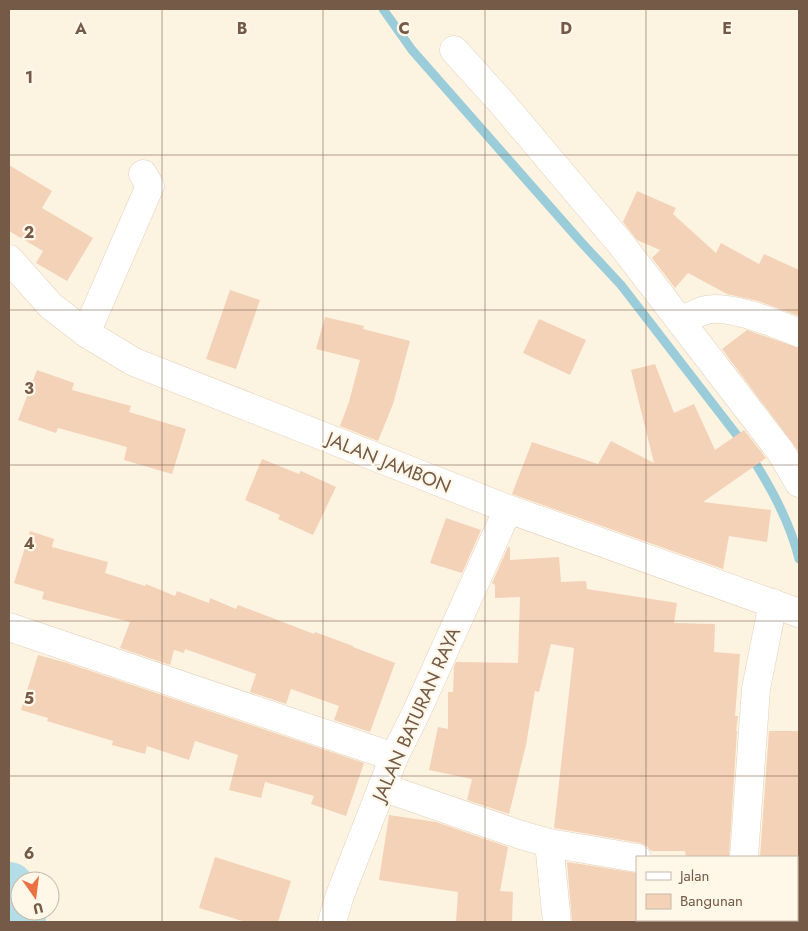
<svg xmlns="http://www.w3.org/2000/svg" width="808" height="931" viewBox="0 0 808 931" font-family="Jost,sans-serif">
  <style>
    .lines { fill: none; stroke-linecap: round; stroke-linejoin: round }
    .stream { stroke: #9bccd9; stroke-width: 9 }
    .river { stroke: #b5dde7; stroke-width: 52 }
    .building { fill: #f3d2b8 }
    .minor-casing { stroke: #e1d0bd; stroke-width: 29 }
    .secondary-casing { stroke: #e6d1bb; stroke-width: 29 }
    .minor { stroke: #fff; stroke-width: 28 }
    .secondary { stroke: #fff; stroke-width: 28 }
    .grid { fill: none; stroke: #755a47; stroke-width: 1; stroke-opacity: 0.55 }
    .labels { text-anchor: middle; stroke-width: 4.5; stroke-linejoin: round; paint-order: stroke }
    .street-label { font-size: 19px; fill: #755a47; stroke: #fff7e8 }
    .grid-label { font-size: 16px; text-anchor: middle; font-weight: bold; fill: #755a47; stroke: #fff7e8; stroke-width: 4.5; stroke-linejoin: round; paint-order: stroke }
  </style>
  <rect width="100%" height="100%" fill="#fdf3e1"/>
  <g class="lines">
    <!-- stream -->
    <g class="stream">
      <polyline points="383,9 412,50 581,242 621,285 743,443"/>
      <path d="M751 456C771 488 790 522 799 559"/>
    </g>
    <!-- river -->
    <polyline class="river" points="9,888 20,922"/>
  </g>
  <!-- building -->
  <g class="building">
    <polygon points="9,165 52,191 42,208 93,238 67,281 36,263 43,251 9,231"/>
    <polygon points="637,191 676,208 673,214 716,253 721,243 759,264 764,254 799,270 799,316 758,301 727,294 688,273 675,288 652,258 660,250 637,240 623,222"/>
    <polygon points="230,290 260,300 236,369 206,359"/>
    <polygon points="325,317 364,326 363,329 410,341 393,404 378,441 340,426 349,402 360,360 316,349"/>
    <polygon points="539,319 586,340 570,375 523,353"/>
    <polygon points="747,330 799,348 799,452 722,349"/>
    <polygon points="655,364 674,413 694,404 715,450 744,430 766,458 703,502 771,510 767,542 729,536 723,569 512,494 532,442 598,464 611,441 654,463 631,370"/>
    <polygon points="37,370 74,383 72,390 131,406 129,412 186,429 172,474 124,460 127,447 58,428 56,433 18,420"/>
    <polygon points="262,459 299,474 301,471 336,487 313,535 278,519 280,515 245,500"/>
    <polygon points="446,518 481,530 462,573 430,563"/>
    <polygon points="30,531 54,539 52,547 108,562 105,573 145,586 146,584 175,596 177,591 209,603 210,598 236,609 238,605 314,634 315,632 353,646 353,647 395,663 370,732 334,720 339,706 291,689 286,704 250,692 256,674 185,649 184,653 174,650 170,665 120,648 130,622 42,599 44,592 14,583"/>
    <polygon points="508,547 510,547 510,560 559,557 561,582 586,581 587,589 677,603 674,623 715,624 714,652 740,654 735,716 738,716 736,731 737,731 729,857 686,857 685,851 651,851 647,846 640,843 554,828 574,648 551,644 539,692 535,691 526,745 509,814 467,800 472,779 429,770 438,727 448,729 448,692 453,692 454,666 456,662 518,663 520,597 495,598 495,585 492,583"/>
    <polygon points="38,655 67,663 364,763 346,816 311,804 314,796 265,782 261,798 229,790 238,755 195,741 189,760 147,746 145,754 112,745 113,741 47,721 48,718 21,710"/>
    <polygon points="769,731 799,731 799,857 760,857"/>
    <polygon points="389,815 436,822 508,847 500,891 513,892 512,922 456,922 458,892 379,880"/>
    <polygon points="215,857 291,881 278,922 246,922 199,908"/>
    <polygon points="567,862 637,873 637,922 572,922"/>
  </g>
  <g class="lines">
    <defs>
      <g id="minor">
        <polyline points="454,50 502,103 621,244 781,452 799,483"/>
        <path d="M681 322C689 317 697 312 706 310 729 304 777 324 799 333"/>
        <polyline points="86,333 150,186 143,174"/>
        <polyline points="9,627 394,757"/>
        <polyline points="382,787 521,835 549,843 637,858"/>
        <polyline points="549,843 557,922"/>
        <polyline points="744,857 756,689 773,603"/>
        <polyline points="784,920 787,922"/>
        <polyline points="332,922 340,895 394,757 417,711 508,509"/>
      </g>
      <polyline id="secondary" points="9,259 51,306 86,333 134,362 508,509 799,613"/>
    </defs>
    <!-- minor casing -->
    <use href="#minor" class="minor-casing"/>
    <!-- secondary casing -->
    <use href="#secondary" class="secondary-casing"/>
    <!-- minor -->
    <use href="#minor" class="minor"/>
    <!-- secondary -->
    <use href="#secondary" class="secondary"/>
  </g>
  <!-- grid -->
  <path class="grid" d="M162 9V922M323 9V922M485 9V922M646 9V857M9 155H799M9 310H799M9 465H799M9 621H799M9 776H799M646 920V922"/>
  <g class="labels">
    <!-- street labels -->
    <g class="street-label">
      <text transform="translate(389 462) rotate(22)" y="7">JALAN JAMBON</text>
      <text transform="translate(416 714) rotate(-66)" y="7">JALAN BATURAN RAYA</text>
    </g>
  </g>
  <g class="grid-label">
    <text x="81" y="34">A</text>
    <text x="242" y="34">B</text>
    <text x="404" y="34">C</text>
    <text x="566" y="34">D</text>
    <text x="727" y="34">E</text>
    <text x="29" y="83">1</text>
    <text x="29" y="238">2</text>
    <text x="29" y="394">3</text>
    <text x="29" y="549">4</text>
    <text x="29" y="704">5</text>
    <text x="29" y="859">6</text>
  </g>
  <!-- border -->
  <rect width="808" height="931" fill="none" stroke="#755a47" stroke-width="20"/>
  <!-- legend -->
  <rect x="636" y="856" width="162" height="65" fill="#fff7e8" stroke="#c8b8a8"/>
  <rect x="646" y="872" width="25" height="8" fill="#ffffff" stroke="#c8b8a8"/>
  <text x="680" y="881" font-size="15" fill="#755a47">Jalan</text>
  <rect x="646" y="894" width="25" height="15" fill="#f3d2b8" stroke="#c8b8a8"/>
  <text x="680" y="906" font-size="15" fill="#755a47">Bangunan</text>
  <!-- north arrow -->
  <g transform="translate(35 896) rotate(166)"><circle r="24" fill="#fff7e8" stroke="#c8b8a8"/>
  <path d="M0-4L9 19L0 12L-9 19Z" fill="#eb7042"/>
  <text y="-8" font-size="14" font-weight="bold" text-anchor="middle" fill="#755a47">U</text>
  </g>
</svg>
